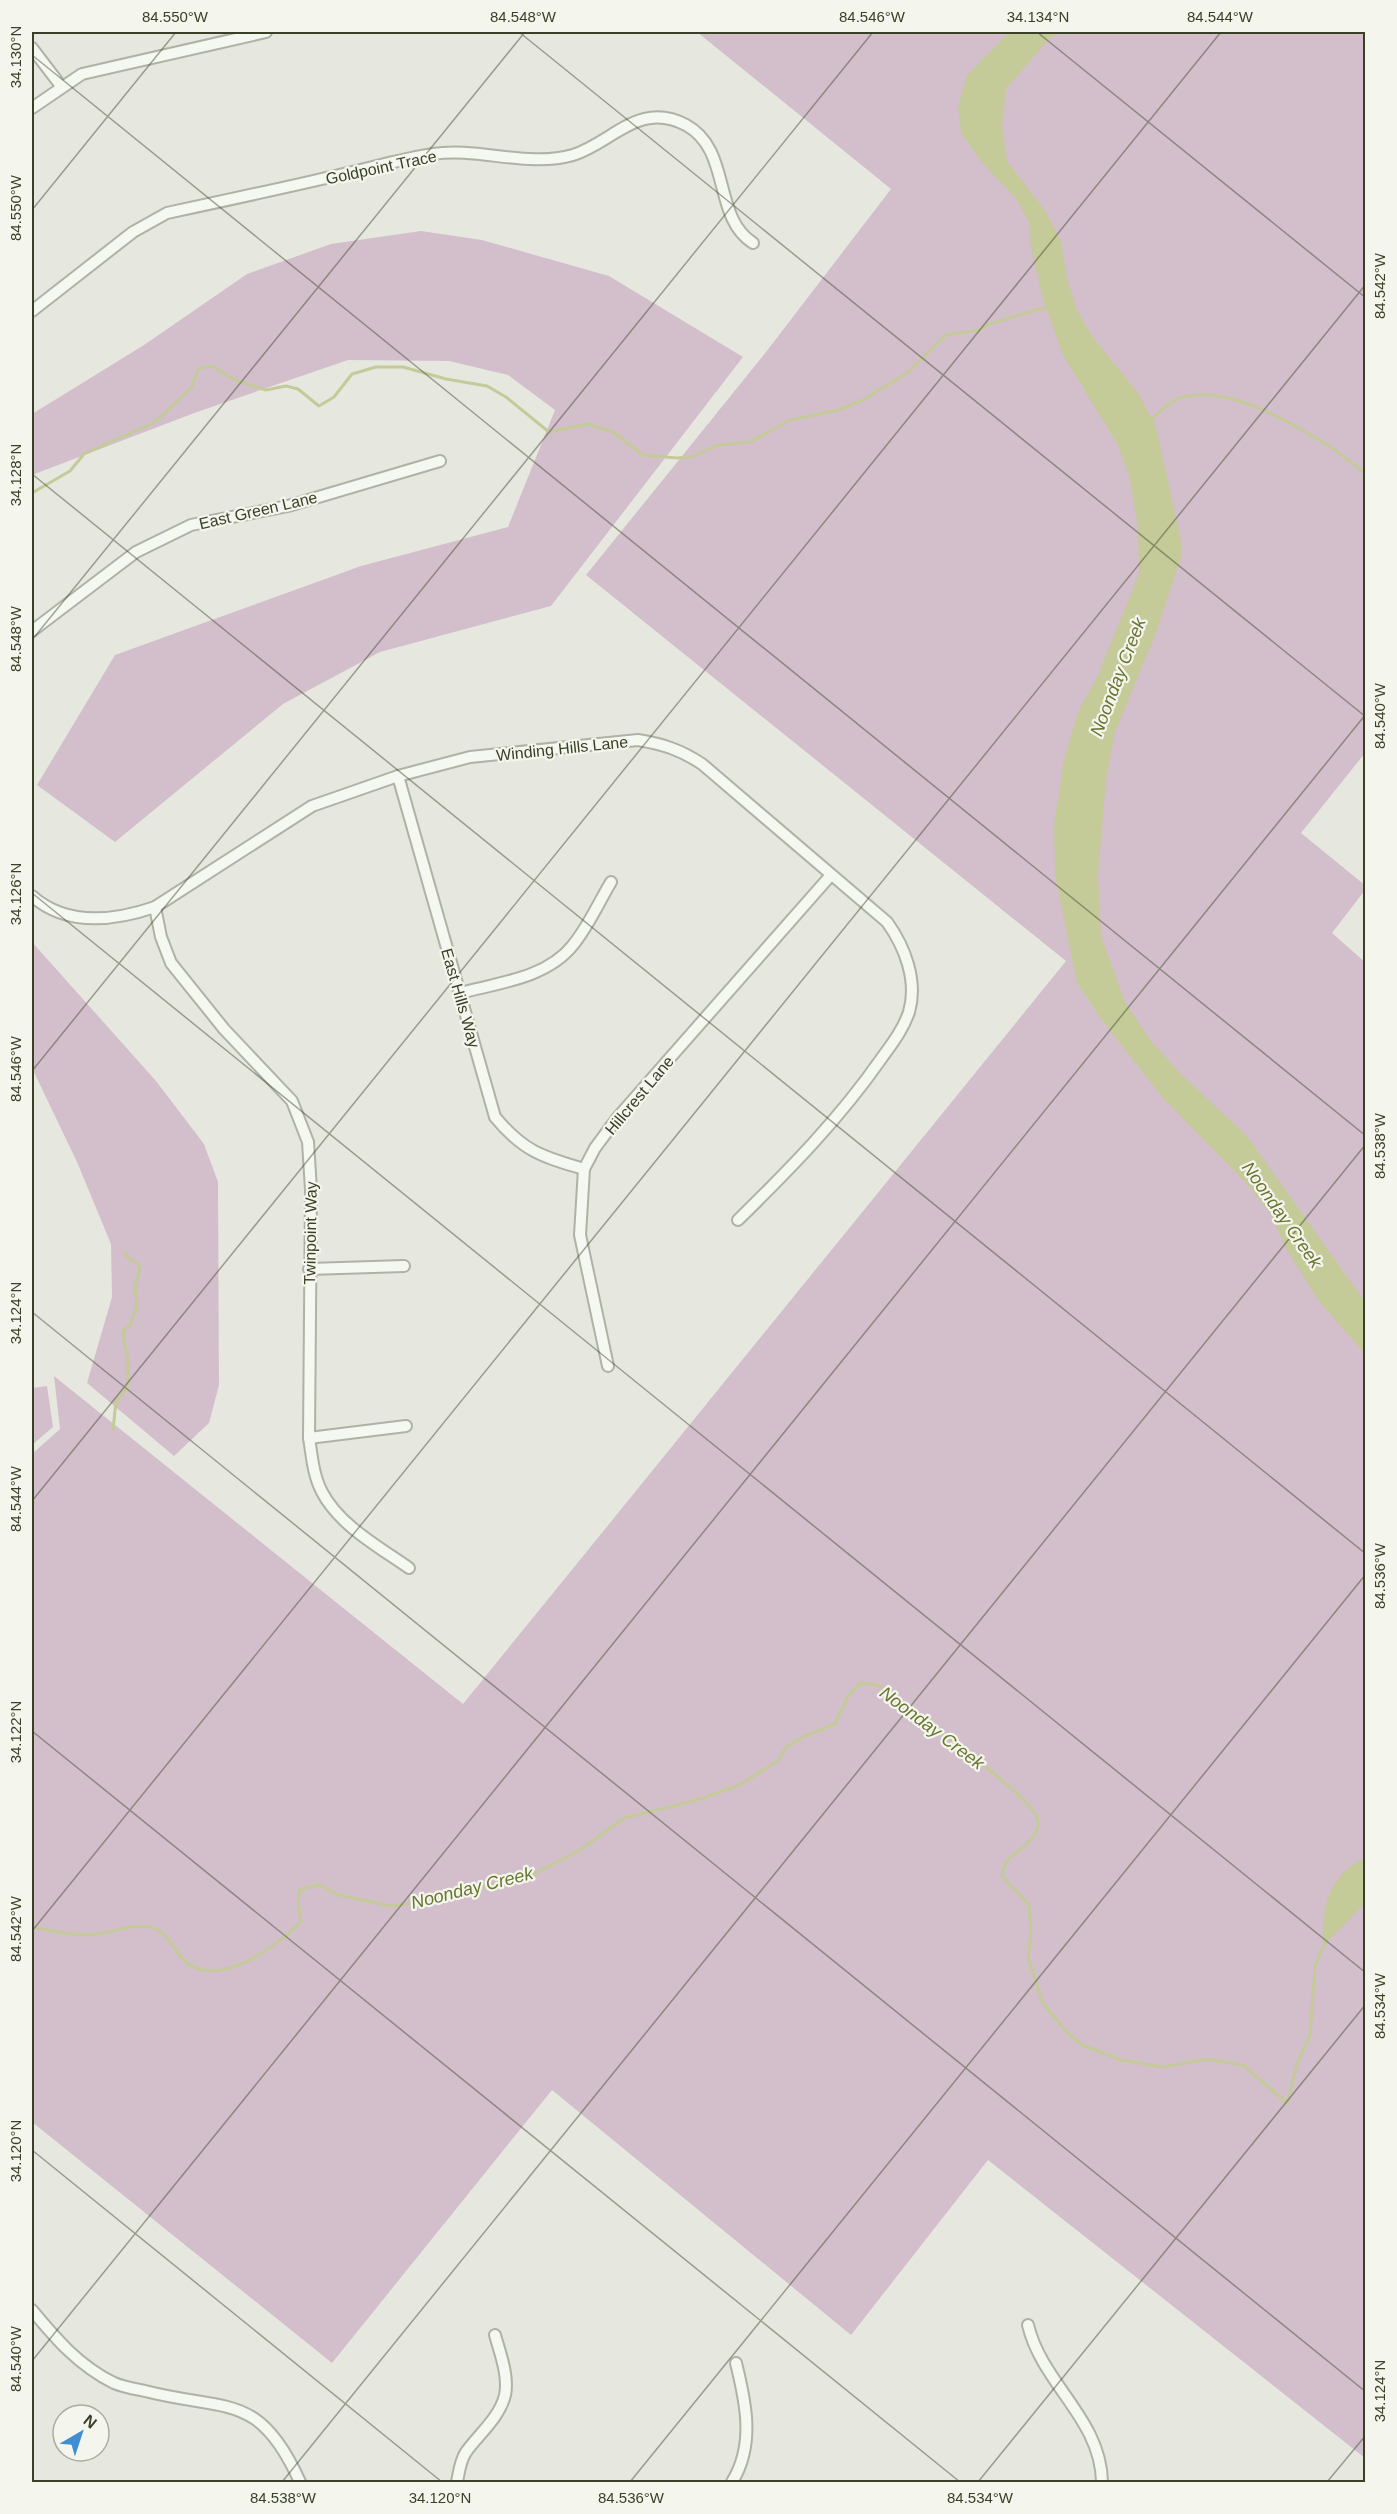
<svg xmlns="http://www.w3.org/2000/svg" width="1397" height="2514" viewBox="0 0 1397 2514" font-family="Arial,sans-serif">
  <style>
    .green { fill: #d3bfcc }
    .water { fill: #c4ca98 }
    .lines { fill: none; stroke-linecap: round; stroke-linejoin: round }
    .stream { stroke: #c4ca98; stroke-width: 3 }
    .street-casing { stroke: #afb2a4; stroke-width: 14 }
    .street { stroke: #f5f7f1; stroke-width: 10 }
    .ticks { fill: none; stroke: #3a4027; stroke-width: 1.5; stroke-opacity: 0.45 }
    .labels { text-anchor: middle; stroke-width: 4.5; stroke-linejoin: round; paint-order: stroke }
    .street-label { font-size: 16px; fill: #3a4027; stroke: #f4f6ee }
    .water-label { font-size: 18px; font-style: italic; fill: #6a7530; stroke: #f4f6ee }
    .neatline { fill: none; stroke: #3a4027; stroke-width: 2 }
    .ticks-label { font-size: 15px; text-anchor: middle; fill: #3a4027 }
  </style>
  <rect width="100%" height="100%" fill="#e6e8df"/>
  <!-- green -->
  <g class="green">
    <polygon points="697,32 1365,32 1365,753 1301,833 1366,886 1365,890 1332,933 1366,963 1365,2458 988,2160 851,2335 552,2090 332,2363 32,2122 32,1454 60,1429 54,1376 463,1704 1066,961 586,575 766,352 891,189"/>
    <polygon points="421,231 482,240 609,276 743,357 551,606 380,652 283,704 115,842 37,785 115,655 361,566 508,527 555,410 508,375 449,361 348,360 197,412 32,475 32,414 144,345 247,274 331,244"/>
    <polygon points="32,942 156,1081 204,1144 218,1182 219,1385 209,1423 174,1456 87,1383 112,1297 111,1244 77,1162 32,1068"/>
    <polygon points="47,1386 53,1427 32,1445 32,1388"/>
  </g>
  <!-- water -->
  <g class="water">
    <polygon points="1009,32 1060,32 1049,39 1006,89 1002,126 1007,161 1046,212 1061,242 1067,278 1077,310 1093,337 1138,393 1156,427 1181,540 1181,558 1155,636 1115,732 1106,779 1098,875 1101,936 1125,1002 1149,1039 1183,1076 1247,1136 1365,1302 1365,1354 1318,1300 1287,1250 1270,1213 1245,1182 1163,1098 1104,1023 1077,983 1055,875 1054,824 1064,760 1078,712 1097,677 1139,574 1138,527 1129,476 1118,445 1063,355 1042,296 1031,246 1029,222 1016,199 979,159 961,133 958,106 967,75"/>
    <path d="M1365 1858V1903L1324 1945C1320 1907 1329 1875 1365 1858Z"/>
  </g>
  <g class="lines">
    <!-- stream -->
    <g class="stream">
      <path d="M1150 421C1161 411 1172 398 1188 396 1233 387 1295 425 1332 448 1344 456 1354 466 1366 473"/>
      <polyline points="32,493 70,471 84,454 155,422 191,388 199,368 212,366 235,380 266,390 286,386 298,389 319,406 334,397 352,374 376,367 403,367 446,379 487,386 506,397 549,432 588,424 613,432 643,455 677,458 691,457 718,445 750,442 790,420 838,410 863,400 907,373 946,335 980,330 989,324 1050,306"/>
      <polyline points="113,1430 116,1401 128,1387 128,1360 123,1335 124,1329 130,1326 137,1305 135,1287 140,1269 138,1264 127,1257 126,1252"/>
      <path d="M32 1927C49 1930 67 1935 86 1935 107 1935 129 1923 150 1927 168 1932 171 1946 182 1958 213 1993 278 1947 301 1921L298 1901 300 1889 320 1885 339 1895 391 1906 440 1899 536 1873 580 1850 624 1818 694 1801 739 1785 778 1761 786 1747 803 1737 835 1724 848 1696 860 1683 877 1685C902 1705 1035 1796 1038 1821 1040 1838 1019 1849 1009 1859 1005 1863 1003 1871 1002 1876L1029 1905 1031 1934 1028 1957 1043 2004 1067 2032 1082 2045 1121 2060 1163 2067 1207 2059 1243 2065 1287 2103 1297 2064 1310 2035 1315 1966 1325 1943"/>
    </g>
    <defs>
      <g id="street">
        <polyline points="32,48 61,86"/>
        <polyline points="32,108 82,74 266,32"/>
        <path d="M32 311 133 232 167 213C223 201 279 189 335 176 368 169 400 159 433 154 478 147 528 168 573 155 612 143 639 100 686 125 732 150 712 217 753 243"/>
        <polyline points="32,631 136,552 191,525 288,506 440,461"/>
        <path d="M398 776 495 1117C524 1152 543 1157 584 1169"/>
        <path d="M32 896C67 927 114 921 155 907L312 806 398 776 470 757 638 740C663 744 681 750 702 764L887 922C905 947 918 981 909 1012 903 1030 891 1045 881 1059 840 1118 789 1170 738 1220"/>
        <path d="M155 907 161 937 171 963 224 1029 292 1101 308 1142 311 1190 309 1438C312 1456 313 1475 322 1492 339 1525 379 1547 409 1568"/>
        <path d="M460 993C498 983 547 978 573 945 588 927 599 902 611 882"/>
        <polyline points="309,1269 404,1266"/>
        <polyline points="608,1366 580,1235 584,1169 595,1148 618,1117 831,875"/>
        <polyline points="309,1438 406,1426"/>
        <path d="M32 2310C56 2339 79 2366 114 2383 123 2387 135 2389 145 2391 227 2412 259 2391 300 2482"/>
        <path d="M1028 2325C1042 2384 1101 2419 1102 2482"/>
        <path d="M457 2482C459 2472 460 2461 466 2452 479 2434 500 2417 505 2395 509 2376 500 2353 495 2335"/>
        <path d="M732 2482C755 2445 746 2403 736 2363"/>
      </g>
    </defs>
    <!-- street casing -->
    <use href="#street" class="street-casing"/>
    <!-- street -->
    <use href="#street" class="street"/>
  </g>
  <!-- ticks -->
  <path class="ticks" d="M519 32 1366 717M1037 32 1366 298M32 55 1366 1136M32 210 176 32M32 474 1366 1554M32 640 525 32M32 893 1366 1973M32 1071 873 32M32 1312 1366 2392M32 1501 1221 32M32 1731 960 2482M32 1931 1366 284M32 2150 442 2482M32 2361 1366 714M282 2482 1366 1144M630 2482 1366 1574M978 2482 1366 2004M1327 2482 1366 2435"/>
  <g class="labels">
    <!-- street labels -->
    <g class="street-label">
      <text transform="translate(381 167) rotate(-12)" y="6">Goldpoint Trace</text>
      <text transform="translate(258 510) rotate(-13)" y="6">East Green Lane</text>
      <text transform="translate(562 748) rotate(-6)" y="6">Winding Hills Lane</text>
      <text transform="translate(461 998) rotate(74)" y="6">East Hills Way</text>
      <text transform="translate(639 1095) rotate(-50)" y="6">Hillcrest Lane</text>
      <text transform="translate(310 1233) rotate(-89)" y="6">Twinpoint Way</text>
    </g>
    <!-- water labels -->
    <g class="water-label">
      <text transform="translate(1118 677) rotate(-69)" y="6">Noonday Creek</text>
      <text transform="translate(1282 1215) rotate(55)" y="6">Noonday Creek</text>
      <text transform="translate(932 1728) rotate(37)" y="6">Noonday Creek</text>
      <text transform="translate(472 1888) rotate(-14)" y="6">Noonday Creek</text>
    </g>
  </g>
  <!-- border -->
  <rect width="1397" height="2514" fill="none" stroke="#f4f6ee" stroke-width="66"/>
  <!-- north arrow -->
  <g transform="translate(81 2433) rotate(39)"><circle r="28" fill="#f4f6ee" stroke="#aaad9e" stroke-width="1.5"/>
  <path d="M0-4.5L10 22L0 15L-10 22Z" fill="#3f8fd2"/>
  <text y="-9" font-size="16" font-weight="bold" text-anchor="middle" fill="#3a4027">N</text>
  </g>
  <rect x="33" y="33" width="1331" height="2448" class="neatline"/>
  <g class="ticks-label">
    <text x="175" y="22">84.550°W</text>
    <text x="523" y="22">84.548°W</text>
    <text x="872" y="22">84.546°W</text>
    <text x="1038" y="22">34.134°N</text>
    <text x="1220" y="22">84.544°W</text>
    <text transform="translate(16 57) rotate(-90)" y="5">34.130°N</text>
    <text transform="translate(16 208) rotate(-90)" y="5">84.550°W</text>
    <text transform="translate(1380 286) rotate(-90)" y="5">84.542°W</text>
    <text transform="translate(16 475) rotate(-90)" y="5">34.128°N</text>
    <text transform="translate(16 639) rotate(-90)" y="5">84.548°W</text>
    <text transform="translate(1380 716) rotate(-90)" y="5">84.540°W</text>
    <text transform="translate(16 894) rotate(-90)" y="5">34.126°N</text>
    <text transform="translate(16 1069) rotate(-90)" y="5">84.546°W</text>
    <text transform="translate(1380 1146) rotate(-90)" y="5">84.538°W</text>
    <text transform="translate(16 1313) rotate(-90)" y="5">34.124°N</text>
    <text transform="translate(16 1499) rotate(-90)" y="5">84.544°W</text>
    <text transform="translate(1380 1576) rotate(-90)" y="5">84.536°W</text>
    <text transform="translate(16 1732) rotate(-90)" y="5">34.122°N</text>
    <text transform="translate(16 1929) rotate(-90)" y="5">84.542°W</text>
    <text transform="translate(1380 2006) rotate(-90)" y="5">84.534°W</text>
    <text transform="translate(16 2151) rotate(-90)" y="5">34.120°N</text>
    <text transform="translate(16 2359) rotate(-90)" y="5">84.540°W</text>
    <text transform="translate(1380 2391) rotate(-90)" y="5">34.124°N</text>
    <text x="283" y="2503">84.538°W</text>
    <text x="440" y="2503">34.120°N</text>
    <text x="631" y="2503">84.536°W</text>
    <text x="980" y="2503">84.534°W</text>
  </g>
</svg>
